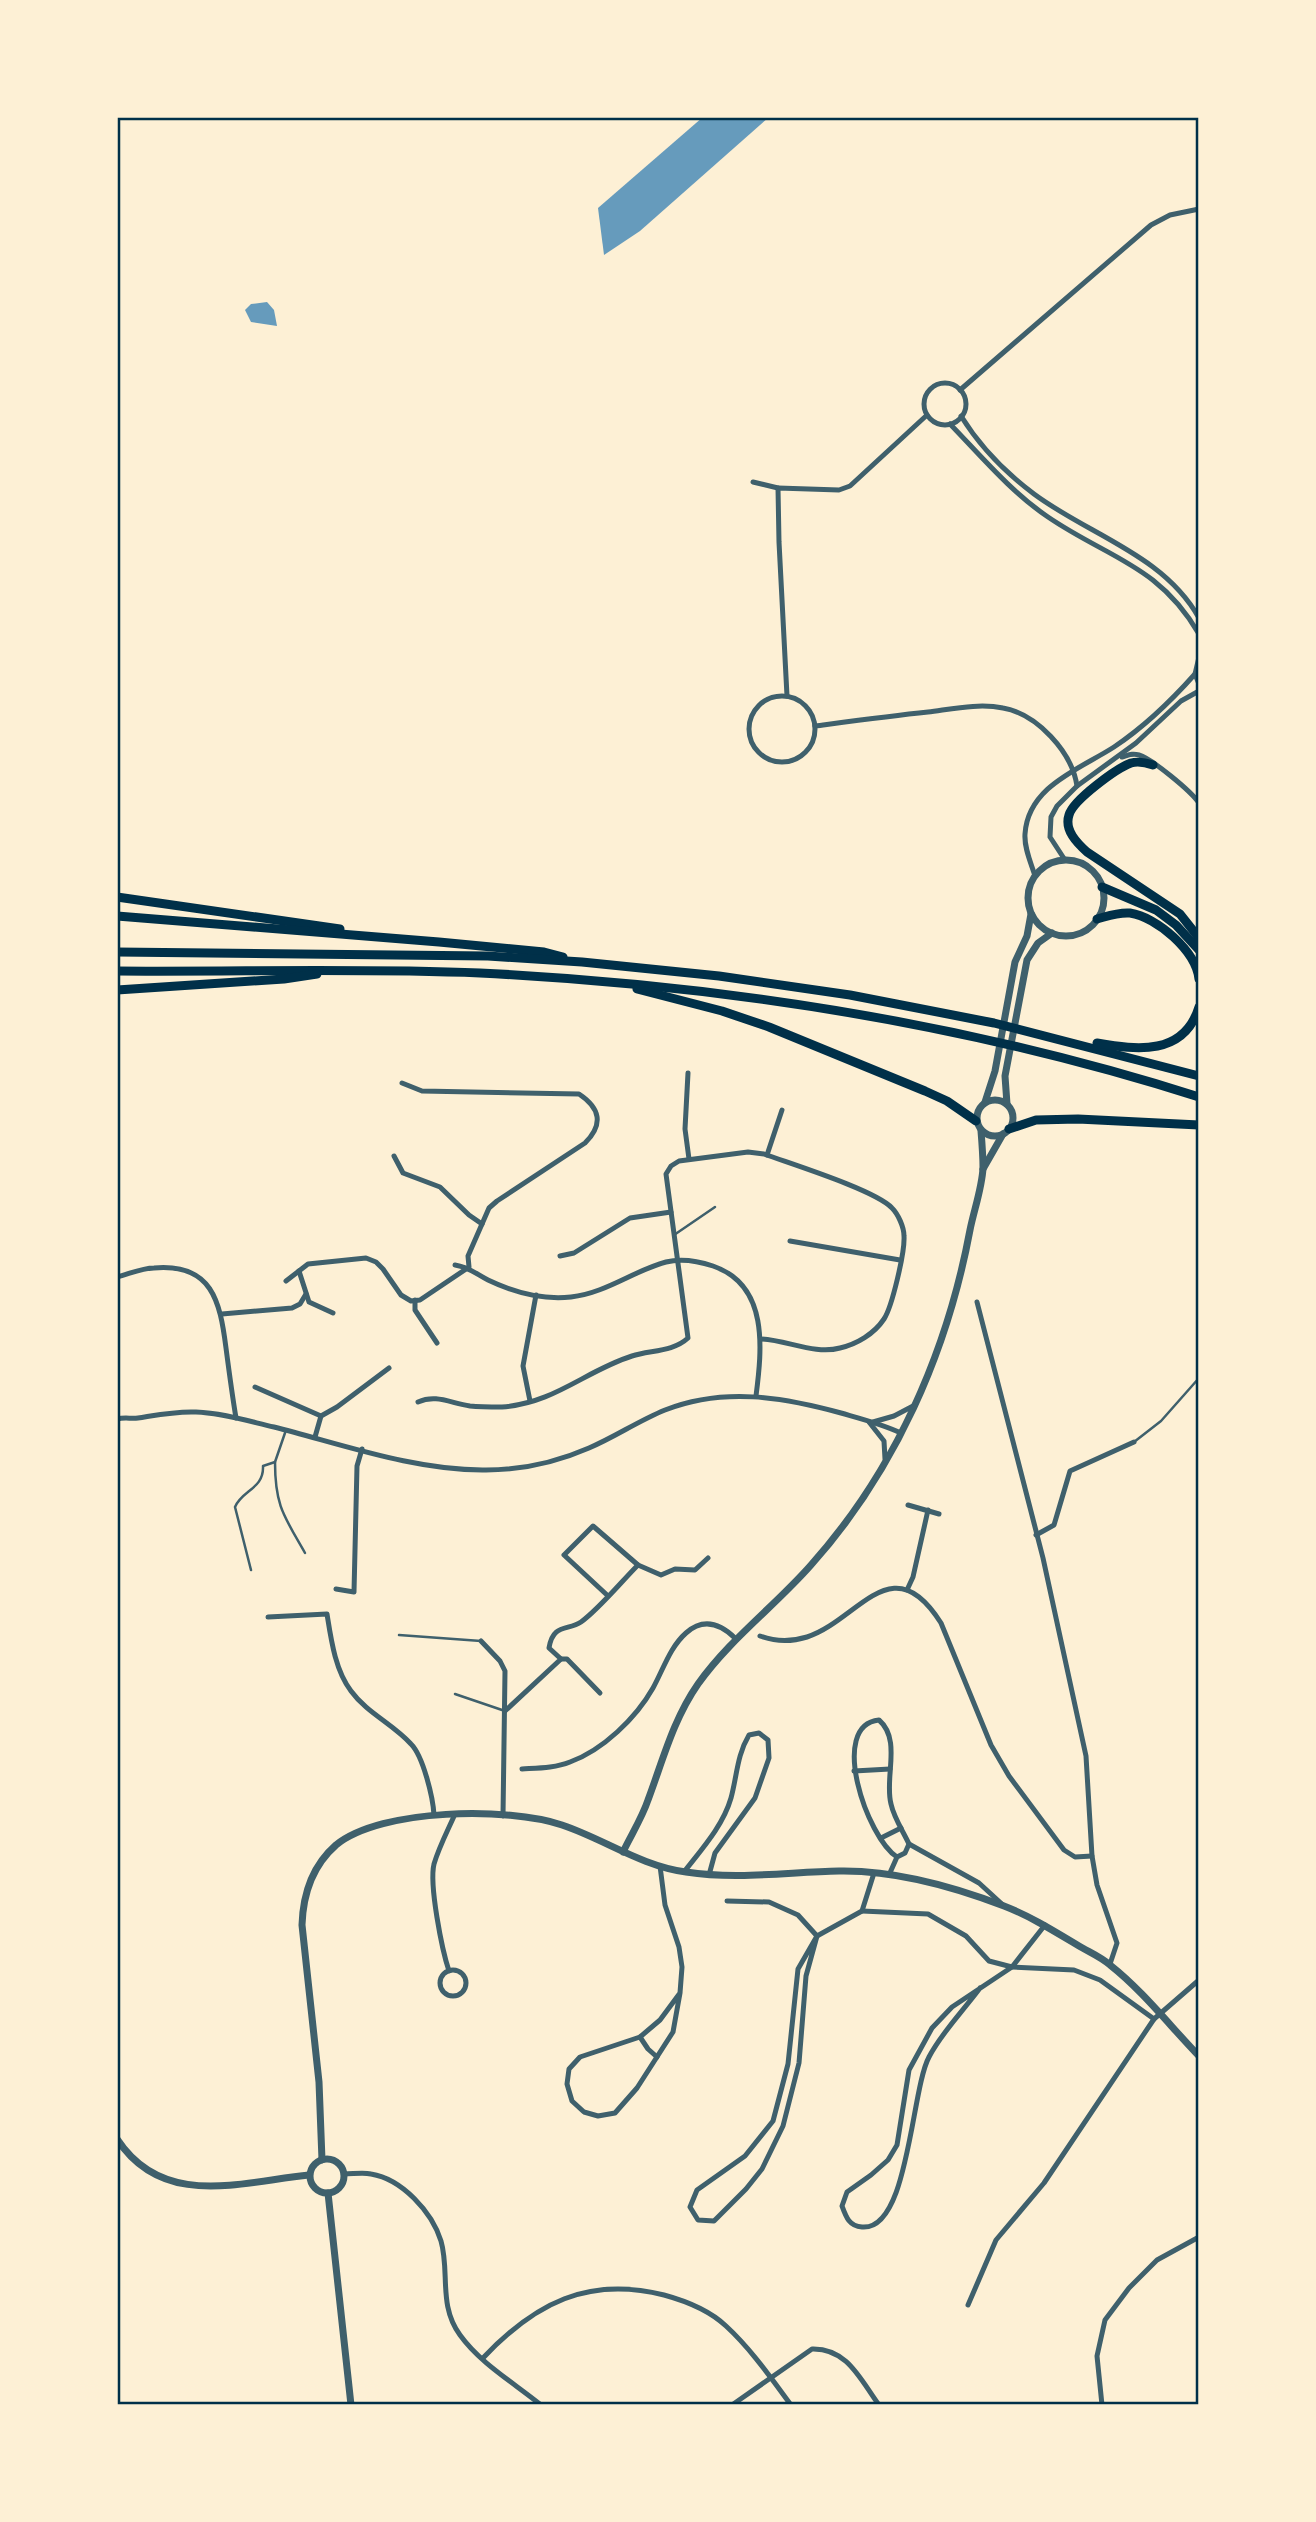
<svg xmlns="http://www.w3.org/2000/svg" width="1316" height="2522" viewBox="0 0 1316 2522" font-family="Karla,sans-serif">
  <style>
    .water { fill: #669bbc }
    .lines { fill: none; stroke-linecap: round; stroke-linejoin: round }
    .service { stroke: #3f606c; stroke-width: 2.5 }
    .minor { stroke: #3f606c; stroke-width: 5 }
    .tertiary { stroke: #3f606c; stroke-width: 7 }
    .trunk { stroke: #003049; stroke-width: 9 }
    .neatline { fill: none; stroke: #003049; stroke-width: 2.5 }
  </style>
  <rect width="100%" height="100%" fill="#fdf0d5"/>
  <!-- water -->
  <g class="water">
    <polygon points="703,117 769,117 640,231 604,255 598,208"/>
    <polygon points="267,302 274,310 277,326 251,322 245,310 251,304"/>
  </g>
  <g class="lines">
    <!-- service -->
    <g class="service">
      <polyline points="674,1235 715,1207"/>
      <polyline points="1134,1442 1161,1421 1199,1378"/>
      <path d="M275 1462C275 1506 284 1516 305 1553"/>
      <path d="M251 1570 235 1507C242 1490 264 1489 263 1466L275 1462 286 1430"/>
      <polyline points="399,1635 481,1641"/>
      <polyline points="455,1694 505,1711"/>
    </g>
    <!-- minor -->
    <g class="minor">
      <circle cx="945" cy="404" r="21"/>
      <polyline points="960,390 1151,225 1170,215 1199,209"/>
      <path d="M961 416C979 445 1006 473 1034 494 1089 535 1164 555 1199 618"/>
      <path d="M950 424C981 456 1011 492 1048 517 1108 558 1159 565 1199 634"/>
      <polyline points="753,482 778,488"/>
      <polyline points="1199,657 1195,674 1199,684"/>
      <circle cx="782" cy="729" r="33"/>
      <polyline points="787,696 779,542 778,488 839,490 850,486 927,415"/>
      <path d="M815 726C853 721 890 716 928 712 952 709 979 703 1003 708 1037 714 1072 752 1077 786"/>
      <path d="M1122 757C1129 755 1132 753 1139 755 1152 759 1191 791 1199 803"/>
      <polyline points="1065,860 1050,837 1051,817 1057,806 1077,786 1136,743 1181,701 1199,691"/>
      <path d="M1035 876C1031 863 1024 848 1025 834 1028 786 1080 769 1114 747 1144 727 1171 701 1195 674"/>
      <polyline points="688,1073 685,1129 689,1159"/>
      <polyline points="767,1155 782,1110"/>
      <polyline points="394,1156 403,1173 440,1187 469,1215 482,1224"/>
      <polyline points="790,1241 900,1260"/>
      <polyline points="560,1256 574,1253 630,1218 671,1212"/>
      <path d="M455 1265C469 1267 476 1274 488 1280 513 1292 543 1300 571 1297 606 1293 633 1271 666 1262 682 1258 698 1261 713 1266 769 1285 762 1349 756 1396"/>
      <polyline points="299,1271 309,1302 333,1313"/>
      <path d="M117 1277C129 1274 142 1268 154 1268 212 1263 220 1301 226 1348 229 1371 232 1394 236 1418"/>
      <path d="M286 1281 308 1264 366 1258 376 1262 383 1269 401 1295 411 1301 420 1300 469 1267 468 1256 489 1208 497 1201 585 1143C604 1124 600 1108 579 1094L422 1091 402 1083"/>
      <polyline points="415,1300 415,1310 437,1343"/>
      <polyline points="977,1302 1043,1558 1086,1756 1092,1856 1097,1885 1117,1943 1110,1964"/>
      <polyline points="222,1314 292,1308 300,1304 306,1294"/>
      <polyline points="255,1387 321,1416"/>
      <polyline points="530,1401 523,1366 536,1295"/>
      <path d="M418 1402C436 1394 450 1403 470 1406 480 1407 492 1407 502 1407 555 1403 585 1371 632 1356 650 1350 673 1352 688 1338L666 1174 671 1166 679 1161 748 1152 764 1154C791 1164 875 1190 892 1208 898 1214 904 1227 904 1236 905 1252 892 1307 884 1319 874 1334 857 1344 840 1348 815 1355 787 1340 761 1339"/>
      <path d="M117 1419C125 1417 131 1419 138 1418 157 1415 176 1411 196 1412 222 1413 248 1421 274 1427 341 1444 416 1471 486 1470 520 1470 557 1462 589 1448 615 1437 638 1421 665 1410 724 1387 782 1397 841 1413 862 1419 882 1424 901 1433"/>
      <polyline points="869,1422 884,1441 885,1459"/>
      <polyline points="873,1422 894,1416 915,1405"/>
      <polyline points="315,1437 321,1416 337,1407 389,1368"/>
      <polyline points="908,1505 939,1514"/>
      <polyline points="1036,1535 1054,1525 1070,1471 1134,1442"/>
      <polyline points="336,1589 354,1592 357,1466 362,1449"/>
      <polyline points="907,1590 913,1577 928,1510"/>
      <polyline points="607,1595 564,1555 593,1526 638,1565 661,1575 675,1569 695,1570 708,1558"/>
      <path d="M268 1617 327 1614C331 1639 335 1670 351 1691 367 1713 393 1724 411 1744 423 1756 433 1797 434 1815"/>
      <path d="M760 1636C776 1642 791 1642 807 1637 859 1620 892 1545 941 1623L991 1745 1009 1776 1064 1850 1075 1857 1092 1856"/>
      <polyline points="481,1641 500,1661 505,1671 503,1816"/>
      <polyline points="561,1659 567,1659 600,1693"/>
      <path d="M505 1711 561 1659 549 1648C553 1623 568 1631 581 1622 598 1610 622 1581 638 1565"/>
      <path d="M522 1769C538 1768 555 1768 570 1762 603 1750 636 1718 653 1688 663 1670 670 1647 686 1633 704 1617 721 1624 736 1639"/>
      <polyline points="854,1771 890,1769"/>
      <polyline points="881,1838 901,1828"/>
      <polyline points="909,1844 979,1883 1003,1905"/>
      <polyline points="660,1866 665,1905 679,1947 682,1967 680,1993 673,2032 637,2088 615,2113 598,2116 584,2112 572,2101 567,2084 569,2069 580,2057 640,2037 660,2020 680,1993"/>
      <path d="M684 1872C701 1850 723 1826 731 1798 737 1776 737 1755 749 1735L759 1733 768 1740 769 1758 755 1798 715 1853 709 1875"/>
      <path d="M889 1875 897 1857 905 1853 909 1844C903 1831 894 1818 891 1804 884 1778 902 1740 879 1720 828 1725 867 1838 897 1857"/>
      <polyline points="727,1901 769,1902 798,1915 817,1936 862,1911 874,1873"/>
      <polyline points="862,1911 928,1914 966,1936 989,1961 1012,1967 1074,1970 1100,1980 1154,2019"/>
      <polygon points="817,1936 806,1976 799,2063 783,2126 762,2169 746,2189 714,2221 698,2220 690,2207 697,2190 745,2156 773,2121 788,2064 798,1969"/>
      <circle cx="453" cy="1983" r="13"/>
      <path d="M449 1971C442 1950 429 1885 434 1864 439 1847 448 1830 455 1814"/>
      <path d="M980 1988C963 2011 942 2032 929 2057 911 2090 909 2231 862 2227 849 2226 846 2217 842 2206L847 2192 871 2175 888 2160 897 2145 909 2070 932 2028 952 2007 1012 1967 1045 1925"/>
      <polyline points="640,2037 648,2049 657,2057"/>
      <path d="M344 2174C353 2174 363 2172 371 2174 402 2179 432 2212 441 2241 450 2272 438 2305 460 2335 480 2363 514 2383 541 2405"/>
      <polyline points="968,2305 996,2240 1044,2183 1154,2019 1199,1980"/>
      <path d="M483 2358C535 2303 588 2276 664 2295 686 2301 709 2310 726 2326 751 2349 771 2378 791 2405"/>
      <path d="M732 2405 812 2349C847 2348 860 2379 879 2405"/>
      <polyline points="1102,2405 1097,2356 1105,2320 1129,2288 1157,2260 1199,2237"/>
    </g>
    <!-- tertiary -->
    <g class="tertiary">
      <circle cx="1066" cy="898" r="38"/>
      <circle cx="995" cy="1118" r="18"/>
      <polyline points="985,1102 995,1071 1015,962 1027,936 1031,914"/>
      <polyline points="1007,1104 1005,1076 1027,960 1038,943 1052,933"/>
      <polyline points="983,1169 1003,1134"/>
      <path d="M623 1852C631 1835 642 1818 648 1800 663 1760 673 1720 698 1684 730 1639 775 1606 811 1565 895 1471 947 1353 970 1230 974 1210 982 1188 983 1168 983 1156 982 1143 981 1131"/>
      <path d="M117 2139C163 2209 240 2182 309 2175"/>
      <circle cx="327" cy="2176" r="17"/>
      <path d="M322 2160 319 2082 302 1925C303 1895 312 1866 336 1845 382 1808 508 1807 562 1825 604 1839 641 1866 686 1872 737 1880 788 1872 839 1871 894 1870 952 1886 1004 1906 1030 1916 1054 1931 1079 1946 1089 1952 1101 1957 1110 1965 1143 1991 1170 2026 1199 2056"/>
      <polyline points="328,2193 351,2405"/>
    </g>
    <!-- trunk -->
    <g class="trunk">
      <path d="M1153 765C1147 763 1138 761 1131 763 1117 768 1073 800 1069 815 1064 830 1077 843 1087 852L1180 914 1199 938"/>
      <polyline points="1102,887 1156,910 1176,925 1199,950"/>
      <polyline points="117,897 340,929"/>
      <polyline points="117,916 439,942 544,952 563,957"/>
      <path d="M1097 919C1108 916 1118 912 1130 913 1157 917 1196 951 1199 979"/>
      <polyline points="117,952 488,956 582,962 719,976 850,995 994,1023 1199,1076"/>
      <path d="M117 971C238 972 359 968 480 973 722 985 967 1023 1199 1097"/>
      <polyline points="637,989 722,1011 769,1027 925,1091 947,1101 976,1121"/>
      <polyline points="117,990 284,979 317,974"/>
      <path d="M1097 1043C1137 1050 1184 1056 1199 1007"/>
      <polyline points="1009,1129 1036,1120 1078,1119 1199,1125"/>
    </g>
  </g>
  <!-- border -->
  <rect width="1316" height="2522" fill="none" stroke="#fdf0d5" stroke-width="238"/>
  <rect x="119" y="119" width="1078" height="2284" class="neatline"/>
</svg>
